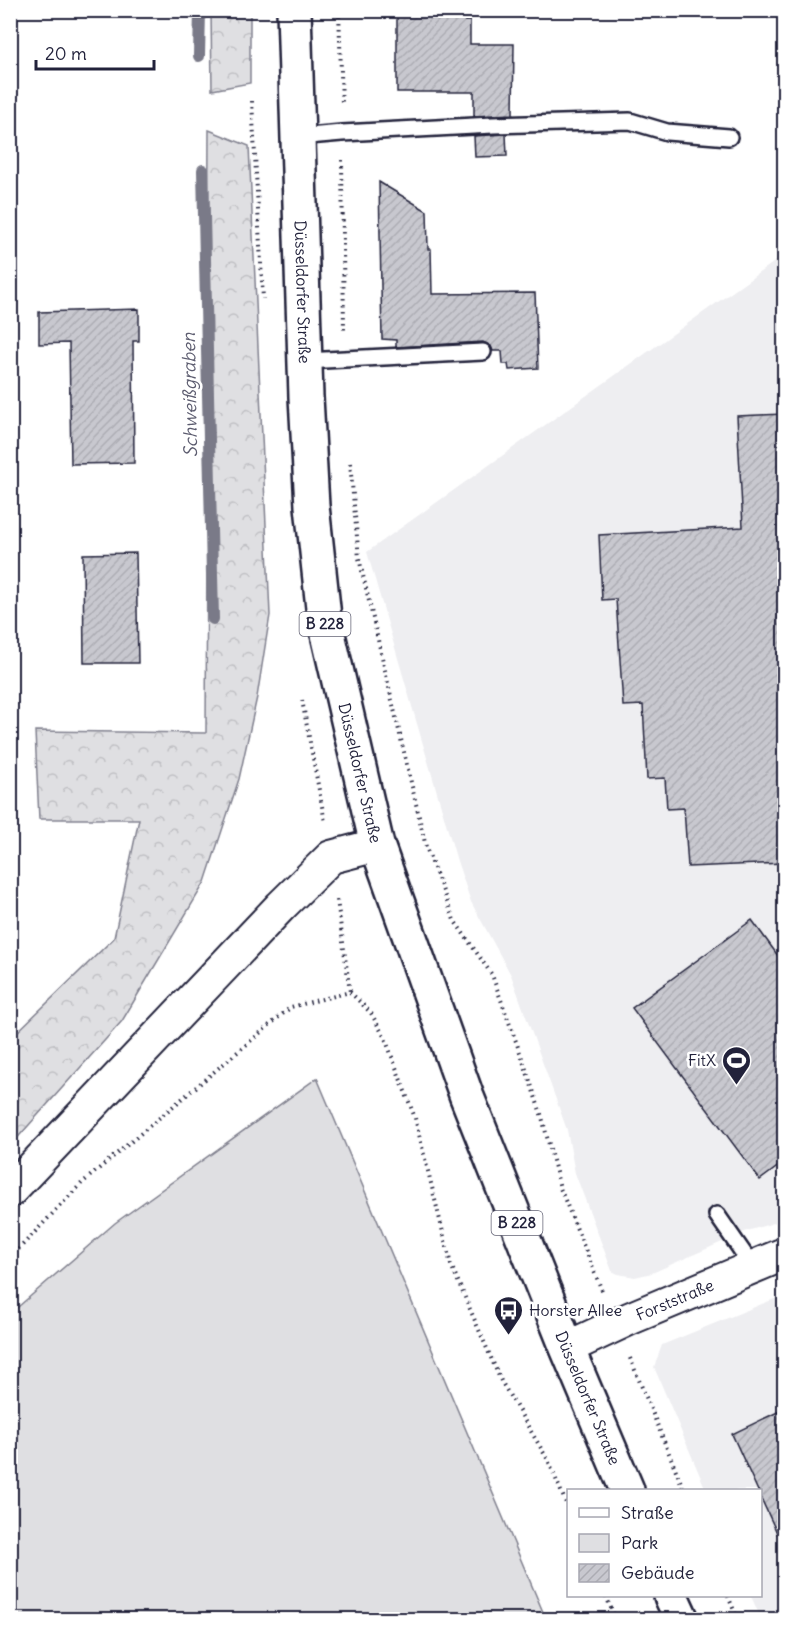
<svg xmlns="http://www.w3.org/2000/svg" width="795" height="1630" viewBox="0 0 795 1630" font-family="Delius,sans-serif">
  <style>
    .built { fill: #eeeef1 }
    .green { fill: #dfdfe2; stroke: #80808e; stroke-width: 1.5 }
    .forest { fill: url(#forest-crowns); stroke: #80808e; stroke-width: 1.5 }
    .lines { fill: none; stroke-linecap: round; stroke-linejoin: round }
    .stream { stroke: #7a7a88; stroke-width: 12 }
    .building { fill: url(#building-hatch); stroke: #22223b; stroke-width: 1.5 }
    .lane-casing { stroke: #22223b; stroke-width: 20 }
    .street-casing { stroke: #22223b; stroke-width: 36 }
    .primary-casing { stroke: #22223b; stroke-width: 38 }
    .path { stroke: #22223b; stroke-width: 4; stroke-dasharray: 1.5 4.5; stroke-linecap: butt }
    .lane { stroke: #fff; stroke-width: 15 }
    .street { stroke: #fff; stroke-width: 32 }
    .primary { stroke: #fff; stroke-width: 33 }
    .labels { text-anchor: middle; stroke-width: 5; stroke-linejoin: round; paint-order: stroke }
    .shield { fill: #fff; stroke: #646476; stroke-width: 1.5 }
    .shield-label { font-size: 15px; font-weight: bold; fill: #22223b }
    .street-label { font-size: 16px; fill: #22223b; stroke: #fff }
    .poi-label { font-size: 16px; fill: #22223b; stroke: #fff; text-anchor: end }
    .water-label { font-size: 18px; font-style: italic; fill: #5c5c6f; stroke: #fff }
  </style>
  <defs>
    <pattern id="forest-crowns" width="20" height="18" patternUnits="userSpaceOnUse" patternTransform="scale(1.5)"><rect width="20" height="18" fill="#dfdfe2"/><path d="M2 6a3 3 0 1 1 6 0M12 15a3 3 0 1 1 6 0" fill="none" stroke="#bfbfc3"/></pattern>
    <pattern id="building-hatch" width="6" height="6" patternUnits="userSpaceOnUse" patternTransform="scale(1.5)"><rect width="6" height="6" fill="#c8c8cf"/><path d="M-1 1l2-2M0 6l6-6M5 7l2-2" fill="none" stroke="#acacb3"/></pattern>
  </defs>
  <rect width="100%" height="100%" fill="#fff"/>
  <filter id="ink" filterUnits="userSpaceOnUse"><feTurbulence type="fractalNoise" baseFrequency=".0167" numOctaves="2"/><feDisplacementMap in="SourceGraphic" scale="12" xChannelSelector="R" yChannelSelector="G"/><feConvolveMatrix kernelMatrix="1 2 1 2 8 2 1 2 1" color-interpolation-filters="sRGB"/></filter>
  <g filter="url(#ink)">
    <!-- built -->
    <g class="built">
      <polygon points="784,255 784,1220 747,1231 652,1273 635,1277 618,1274 612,1271 575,1173 567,1130 511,975 471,902 457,861 367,552"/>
      <polygon points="784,1295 784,1619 761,1619 751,1596 760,1596 760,1490 706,1490 654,1367 662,1345"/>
    </g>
    <!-- green -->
    <polygon class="green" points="317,1078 546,1619 11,1619 11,1313 115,1223"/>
    <!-- forest -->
    <g class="forest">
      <polygon points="211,11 250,11 250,83 212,90"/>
      <polygon points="209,130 249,146 270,615 257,697 239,779 205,882 122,1021 11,1145 11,1038 114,938 139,819 39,819 35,731 206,733"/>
    </g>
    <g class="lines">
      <!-- stream -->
      <g class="stream">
        <polyline points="199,56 200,10"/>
        <polyline points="203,170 213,619"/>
      </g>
    </g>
    <!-- building -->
    <g class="building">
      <polygon points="397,10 465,10 465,21 470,21 470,44 514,44 513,114 474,116 474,92 397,92"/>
      <polygon points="506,134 507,156 475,157 474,136"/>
      <polygon points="379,182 427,211 428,249 431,249 432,294 535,293 538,368 509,370 508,364 503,364 502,351 493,351 491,346 483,342 396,347 396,340 382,339"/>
      <polygon points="139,309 139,341 133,341 134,463 71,464 69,343 39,344 39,312"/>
      <polygon points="784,414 784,863 688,867 684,808 667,809 665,778 647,779 643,705 623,706 616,599 602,600 599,535 743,527 737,416"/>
      <polygon points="136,553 138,663 84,663 83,554"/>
      <polygon points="752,920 784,964 784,1162 760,1180 632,1008"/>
      <polygon points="784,1409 784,1548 760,1496 760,1491 758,1491 732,1434"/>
    </g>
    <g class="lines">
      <defs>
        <g id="lane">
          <polyline points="297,137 342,133 493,125 630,121 667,132 729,137"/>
          <polyline points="305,361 483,352"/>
          <polyline points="717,1215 753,1267"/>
        </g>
        <g id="street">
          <polyline points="10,1191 281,906 331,857 377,845"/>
          <path id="s1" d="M567 1348 631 1318 784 1254"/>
        </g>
        <g id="primary">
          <path id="s2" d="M294 10 306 397 312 506 324 617 377 845 467 1097 567 1348 627 1490"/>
          <polyline points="671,1596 682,1620"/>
        </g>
      </defs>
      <!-- lane casing -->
      <use href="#lane" class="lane-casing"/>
      <!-- street casing -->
      <use href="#street" class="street-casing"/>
      <!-- primary casing -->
      <use href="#primary" class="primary-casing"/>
      <!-- path -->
      <g class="path">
        <polyline points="339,10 342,104"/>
        <polyline points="252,101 263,299"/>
        <polyline points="342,160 344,332"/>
        <polyline points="350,463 359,558 426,847 454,920 492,975 527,1072 542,1117 560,1188 603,1293"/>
        <polyline points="302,700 325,822"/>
        <polyline points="337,900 350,992"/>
        <polyline points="10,1258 82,1183 291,1007 350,992 371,1013 385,1038 415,1118 451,1265 501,1381 548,1460 568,1508"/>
        <polyline points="630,1358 684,1490"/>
        <polyline points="606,1596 616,1620"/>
        <polyline points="728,1596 738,1620"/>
      </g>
      <!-- lane -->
      <use href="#lane" class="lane"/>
      <!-- street -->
      <use href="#street" class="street"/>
      <!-- primary -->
      <use href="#primary" class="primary"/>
    </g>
  </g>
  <!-- icons -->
  <defs>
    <symbol id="stadium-pin" viewBox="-11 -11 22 30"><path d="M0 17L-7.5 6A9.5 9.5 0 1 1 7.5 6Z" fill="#22223b" stroke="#fff"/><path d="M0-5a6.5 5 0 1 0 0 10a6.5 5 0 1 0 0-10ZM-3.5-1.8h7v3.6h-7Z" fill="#fff"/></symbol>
    <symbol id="bus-pin" viewBox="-11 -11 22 30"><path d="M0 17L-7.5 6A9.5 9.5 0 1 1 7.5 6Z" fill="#22223b" stroke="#fff"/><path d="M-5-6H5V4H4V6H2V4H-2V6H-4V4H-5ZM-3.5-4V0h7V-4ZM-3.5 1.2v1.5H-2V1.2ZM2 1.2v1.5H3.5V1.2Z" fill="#fff"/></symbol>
  </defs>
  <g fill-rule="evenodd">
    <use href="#stadium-pin" x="720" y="1044" width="33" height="45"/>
    <use href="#bus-pin" x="492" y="1294" width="33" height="45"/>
  </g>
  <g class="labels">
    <!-- shield labels -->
    <g class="shield">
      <rect x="299.5" y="612" width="51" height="24" rx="4.5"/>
      <rect x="491.5" y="1211" width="51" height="24" rx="4.5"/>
    </g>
    <g class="shield-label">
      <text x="325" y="629">B 228</text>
      <text x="517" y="1228">B 228</text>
    </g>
    <!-- street labels -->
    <g class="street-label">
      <text dy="6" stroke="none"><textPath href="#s2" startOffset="282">Düsseldorfer Straße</textPath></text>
      <text dy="6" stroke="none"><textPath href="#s2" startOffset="768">Düsseldorfer Straße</textPath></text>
      <text dy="6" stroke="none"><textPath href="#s1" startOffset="118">Forststraße</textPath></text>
      <text dy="6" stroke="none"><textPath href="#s2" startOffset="1434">Düsseldorfer Straße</textPath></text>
    </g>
    <!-- poi labels -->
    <g class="poi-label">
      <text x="716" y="1066">FitX</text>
      <text x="529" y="1316" text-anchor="start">Horster Allee</text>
    </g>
    <!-- water labels -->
    <g class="water-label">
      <text transform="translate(190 395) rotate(-91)" y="6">Schweißgraben</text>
    </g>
  </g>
  <!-- margin -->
  <rect width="795" height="1630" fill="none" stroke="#fff" stroke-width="36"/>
  <rect x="18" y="18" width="759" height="1594" fill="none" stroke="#22223b" stroke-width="2" filter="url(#ink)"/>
  <!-- legend -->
  <rect x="567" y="1489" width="195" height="108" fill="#ffffff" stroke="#a7a7b1" stroke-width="1.5"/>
  <rect x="579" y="1508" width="30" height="9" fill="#ffffff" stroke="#a7a7b1" stroke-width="1.5"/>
  <text x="621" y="1519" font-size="18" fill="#22223b">Straße</text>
  <rect x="579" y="1534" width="30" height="18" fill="#dfdfe2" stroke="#a7a7b1" stroke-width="1.5"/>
  <text x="621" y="1549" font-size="18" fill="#22223b">Park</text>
  <rect x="579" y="1564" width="30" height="18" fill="url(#building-hatch)" stroke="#a7a7b1" stroke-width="1.5"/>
  <text x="621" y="1579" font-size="18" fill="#22223b">Gebäude</text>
  <!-- scale -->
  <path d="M36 60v9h118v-9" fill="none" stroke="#22223b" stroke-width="3"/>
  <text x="45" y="60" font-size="18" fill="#22223b" stroke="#ffffff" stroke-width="4.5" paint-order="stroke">20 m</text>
</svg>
